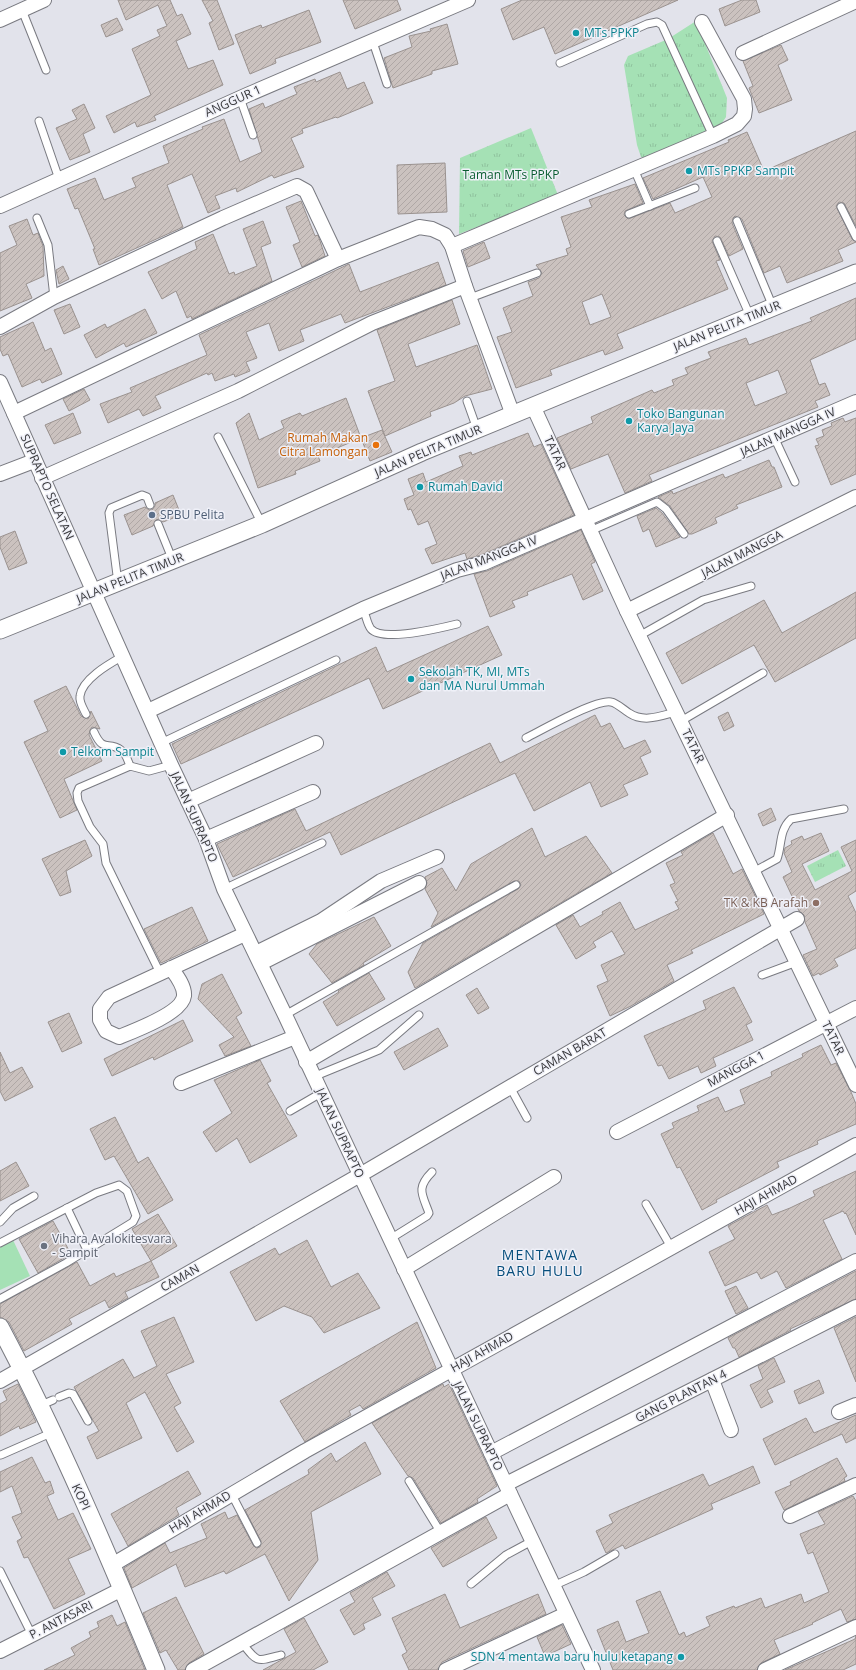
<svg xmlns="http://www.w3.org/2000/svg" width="856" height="1670" viewBox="0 0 856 1670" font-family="'Open Sans',sans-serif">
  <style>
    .grass { fill: url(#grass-tufts) }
    .garden { fill: #a5e1b5 }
    .building { fill: url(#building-hatch); stroke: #9a928f; fill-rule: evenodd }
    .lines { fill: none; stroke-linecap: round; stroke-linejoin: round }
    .service-casing { stroke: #797a81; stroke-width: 9 }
    .minor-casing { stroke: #797a81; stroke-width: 16 }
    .tertiary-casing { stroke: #797a81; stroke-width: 19 }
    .service { stroke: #fff; stroke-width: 7 }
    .minor { stroke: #fff; stroke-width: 14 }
    .tertiary { stroke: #fff; stroke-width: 17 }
    .culture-dot { fill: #0f9aa8; stroke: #eff0f8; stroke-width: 1.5 }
    .food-dot { fill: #e8710a; stroke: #eff0f8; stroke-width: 1.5 }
    .service-dot { fill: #5c6f8a; stroke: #eff0f8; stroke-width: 1.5 }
    .education-dot { fill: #8d6e63; stroke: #eff0f8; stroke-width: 1.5 }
    .worship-dot { fill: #6b7280; stroke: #eff0f8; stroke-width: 1.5 }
    .labels { text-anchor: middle; stroke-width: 3; stroke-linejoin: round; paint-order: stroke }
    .culture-label { font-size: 12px; fill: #0d838f; stroke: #eff0f8; text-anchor: start }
    .street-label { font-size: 12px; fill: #39393c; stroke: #eff0f8 }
    .park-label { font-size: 12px; fill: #095d30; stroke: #eff0f8 }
    .food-label { font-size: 12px; fill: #c56008; stroke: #eff0f8; text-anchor: end }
    .service-label { font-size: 12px; fill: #4e5e75; stroke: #eff0f8; text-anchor: start }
    .education-label { font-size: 12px; fill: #785e54; stroke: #eff0f8; text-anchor: end }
    .worship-label { font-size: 12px; fill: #5b616d; stroke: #eff0f8; text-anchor: start }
    .quarter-label { font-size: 14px; letter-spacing: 1px; fill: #074e7c; stroke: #eff0f8 }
  </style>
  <defs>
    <pattern id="grass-tufts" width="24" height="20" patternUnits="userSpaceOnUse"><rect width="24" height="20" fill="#a5e1b5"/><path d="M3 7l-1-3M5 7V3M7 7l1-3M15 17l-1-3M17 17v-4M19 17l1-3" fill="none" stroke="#8fc29d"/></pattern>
    <pattern id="building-hatch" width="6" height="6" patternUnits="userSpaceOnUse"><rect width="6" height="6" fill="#cbc2bf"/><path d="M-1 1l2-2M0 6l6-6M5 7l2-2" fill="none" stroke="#afa7a5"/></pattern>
  </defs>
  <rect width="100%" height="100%" fill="#e2e3eb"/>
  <!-- grass -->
  <g class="grass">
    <polygon points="696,21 727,98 726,117 718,129 654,159 641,157 637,145 624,65 628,56 668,39"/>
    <polygon points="531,128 558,195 459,234 460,158"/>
    <polygon points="838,850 846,866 815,882 807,866"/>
  </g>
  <!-- garden -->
  <polygon class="garden" points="13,1240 30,1276 0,1290 0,1246"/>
  <!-- building -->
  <g class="building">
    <polygon points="118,0 170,0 177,16 182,14 191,34 176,41 188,69 213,60 223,85 154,116 156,120 137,127 135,122 114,133 106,116 151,95 132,49 160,36 157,30 167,26 158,5 126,20"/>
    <polygon points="202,0 217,0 234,44 219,50 209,23 213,21"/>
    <polygon points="343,0 397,0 401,10 355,29"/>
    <polygon points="522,0 678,0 555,54 544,27 513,40 501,9"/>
    <polygon points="742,0 756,0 760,12 725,26 719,9"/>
    <polygon points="309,10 321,42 275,59 276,63 250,74 235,35 261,25 262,28"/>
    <polygon points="117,18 123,30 106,37 101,25"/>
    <polygon points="447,24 458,64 432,71 432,74 393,88 384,58 412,47 409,36 431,31 430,29"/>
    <polygon points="781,45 788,60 778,65 792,100 759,113 749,88 753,86 743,61"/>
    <polygon points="340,72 347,89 364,82 373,103 337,118 336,117 302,129 303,133 291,138 304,167 274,178 272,175 237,192 236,188 215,196 220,208 208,213 192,174 167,185 183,227 99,265 93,249 95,249 78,208 75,209 67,189 95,178 104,200 136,187 132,178 169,163 163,146 203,129 202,127 224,119 240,162 262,152 249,109 263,103 265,108 297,94 294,87 315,79 316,82"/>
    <polygon points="84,104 95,128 83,134 90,152 70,160 56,128 77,119 72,110"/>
    <path d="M856 131V226L844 203 839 202 836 206 852 239 856 242 838 250 843 261 787 283 780 266 764 273 742 219 735 216 733 218 732 223 743 249 729 256 720 237 715 236 712 241 720 260 716 261 728 289 617 334 623 348 605 355 603 350 550 370 552 375 516 388 497 337 512 332 503 308 533 296 528 282 539 278 542 273 536 265 568 255 566 249 571 247 561 217 592 207 589 200 635 184 643 203 625 211 624 215 628 219 670 203 675 213 712 197 703 177 653 199 643 178 729 142 728 140 747 132 764 171ZM602 294 611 317 590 325 582 302Z"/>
    <polygon points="445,163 447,212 398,214 397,165"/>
    <polygon points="301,201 315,236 318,235 325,256 302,267 293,245 300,242 286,207"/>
    <polygon points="27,219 33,235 38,233 43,246 44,276 26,284 32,298 0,311 0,253 17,245 9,226"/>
    <polygon points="263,221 271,243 261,247 272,281 192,319 191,316 187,318 176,291 162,299 148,272 197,249 195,242 213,234 229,274 234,272 235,275 257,266 243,229"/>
    <polygon points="484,242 490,258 468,267 463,251"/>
    <polygon points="438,262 446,285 345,323 341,314 300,330 304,341 279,351 269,323 246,332 257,358 246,362 250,371 235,377 234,374 215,381 212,373 208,375 207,373 155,396 161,408 143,416 139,409 108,423 100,404 132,392 130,388 207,355 199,335 349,264 360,292"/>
    <polygon points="63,266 69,279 59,284 56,270"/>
    <path d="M856 298V339L810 360 819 385 825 383 830 395 815 401 818 407 649 475 652 481 625 493 608 454 571 469 557 438 593 423 591 417 652 390 654 393 674 385 672 380 688 374 685 368 711 358 708 352 746 338 749 345 812 321 810 318ZM778 370 787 393 755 406 746 383Z"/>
    <polygon points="452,300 460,324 408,344 416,367 477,345 492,389 465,396 454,403 430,412 431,416 385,436 368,391 395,381 377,330"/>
    <polygon points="70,304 80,327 64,334 54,310"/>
    <polygon points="145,309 157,333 126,347 124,343 96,358 84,335 105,324 107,328"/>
    <polygon points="33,322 45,351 51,348 62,374 42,383 40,379 22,387 8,354 3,356 0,349 0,337"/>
    <polygon points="84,389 90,400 69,411 63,399"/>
    <polygon points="346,398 361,438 318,456 320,461 295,471 296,474 258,488 236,423 249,413 259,440 284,428 281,421 300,413 302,416"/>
    <polygon points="73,413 81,433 54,444 45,425"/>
    <polygon points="843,418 845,422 856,418 856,474 831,485 815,446 819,445 816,439 824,436 822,430 832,426 831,423"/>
    <polygon points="382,430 392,452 370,461 361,438"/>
    <polygon points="528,433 534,447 541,444 574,515 481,555 467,559 465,553 432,564 425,549 437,544 428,521 418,525 411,509 408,510 404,499 414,495 408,479 423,473 426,482 463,466 459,456 471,452 472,455"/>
    <polygon points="769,460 772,467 774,467 782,487 736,505 738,508 715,518 717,523 692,534 689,534 670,506 658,497 672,491 673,494 723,474 725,478"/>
    <polygon points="173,495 181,515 163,522 159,519 156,520 153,526 132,535 124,515 145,507 149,510 152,510 155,506 155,503"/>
    <polygon points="656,508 662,513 680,537 656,547 649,529 643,532 637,516"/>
    <polygon points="581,530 595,562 591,564 603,591 583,600 572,574 527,592 528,595 512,601 515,607 490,617 474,574 487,571"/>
    <polygon points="15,531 27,563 9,570 0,547 0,537"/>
    <polygon points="856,592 856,638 775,682 754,645 682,684 666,653 764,600 782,633"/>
    <polygon points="488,626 502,655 383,709 369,678 181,764 172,744 376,647 387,672"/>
    <polygon points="66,686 81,716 88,719 91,711 100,729 92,727 90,730 89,735 102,761 64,779 77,810 60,818 24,742 48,731 34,701"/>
    <polygon points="728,712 734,726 724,731 718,717"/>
    <polygon points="595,715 601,727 610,723 624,749 645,740 651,752 640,757 648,774 623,785 628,795 601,807 590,782 534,811 515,773 341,855 330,832 233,877 217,844 295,809 306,831 490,743 500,763"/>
    <polygon points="771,808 776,820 763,826 758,814"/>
    <polygon points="532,828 545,857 586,836 612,873 415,988 408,972 423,943 518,889 521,885 519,881 514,881 431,927 438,913 425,889 427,883 425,877 442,868 456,891 471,864"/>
    <polygon points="713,833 733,874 742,869 764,914 691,950 693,953 667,965 674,981 631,1006 610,1016 597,986 608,981 601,965 625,954 612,931 593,942 596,947 576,959 556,925 573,915 580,927 603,914 602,912 620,902 635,930 679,909 675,902 678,901 670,885 675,883 666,863 683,855 681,852"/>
    <polygon points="821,833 829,851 802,864 815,890 852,871 841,847 856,840 856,891 848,896 856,913 856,948 834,959 838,966 820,975 819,973 813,976 803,955 817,949 805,922 804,915 799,911 783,877 792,872 784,853 785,848 792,844 791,841 802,836 804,840"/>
    <polygon points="85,840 92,856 66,871 71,892 60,896 42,859"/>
    <polygon points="192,907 208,941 161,963 144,929"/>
    <polygon points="374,917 391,946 363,963 364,965 332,983 309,954 317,944"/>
    <polygon points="369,973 385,999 337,1026 323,1002 339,992 338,991"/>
    <polygon points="222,974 242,1013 236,1017 251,1046 225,1056 219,1045 234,1037 198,999 202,984"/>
    <polygon points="734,987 752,1022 746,1025 753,1040 713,1058 716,1066 701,1073 698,1066 669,1079 662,1065 658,1066 644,1036 706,1009 703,1001"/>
    <polygon points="477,988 489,1008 478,1014 466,995"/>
    <polygon points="69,1013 82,1043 62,1052 48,1022"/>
    <polygon points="183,1020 193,1041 154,1060 153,1057 112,1076 104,1059"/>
    <polygon points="438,1028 448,1046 404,1070 394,1052"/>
    <polygon points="821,1045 831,1065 836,1063 851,1092 856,1104 856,1124 817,1141 818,1144 777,1162 779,1167 716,1200 717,1202 702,1210 680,1167 677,1168 661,1134 674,1128 672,1123 699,1111 697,1106 718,1097 725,1112 745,1104 740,1090 772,1076 771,1072 803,1057 802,1054"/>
    <polygon points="0,1052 10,1073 22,1067 33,1087 5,1101 0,1091"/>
    <polygon points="260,1060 271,1081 267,1083 297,1136 250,1163 237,1138 216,1152 203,1132 232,1113 214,1080"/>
    <polygon points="115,1117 138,1163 148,1157 173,1200 148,1214 114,1156 105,1160 90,1129"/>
    <polygon points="16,1162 29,1186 0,1201 0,1171"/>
    <polygon points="856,1171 856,1235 846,1213 845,1214 843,1211 823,1220 842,1259 786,1288 777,1271 761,1279 757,1272 725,1286 709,1252 735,1239 728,1226 767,1205 772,1215 790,1208 815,1196 813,1191"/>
    <polygon points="158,1214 177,1246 151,1261 132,1229"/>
    <polygon points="53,1221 71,1254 38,1273 19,1239"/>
    <polygon points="307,1240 331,1287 358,1273 380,1308 324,1333 312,1317 284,1306 256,1321 230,1272 275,1248 279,1255"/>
    <polygon points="151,1261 159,1277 125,1292 128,1298 109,1308 105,1300 69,1319 72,1324 24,1351 9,1322 0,1317 0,1304 77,1262 90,1286 114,1273 116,1277"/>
    <polygon points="856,1271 856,1299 790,1329 791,1330 739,1357 735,1348 733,1348 728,1338"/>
    <polygon points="736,1286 748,1308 736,1314 725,1291"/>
    <polygon points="174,1317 194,1362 166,1374 181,1403 174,1407 194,1442 177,1452 145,1392 126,1403 142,1438 97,1459 87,1437 99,1431 74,1387 123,1359 134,1378 157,1366 141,1331"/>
    <polygon points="856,1317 856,1382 834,1328"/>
    <polygon points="417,1322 436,1368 363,1409 360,1405 349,1411 351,1415 305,1442 280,1401"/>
    <polygon points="774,1358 785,1382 767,1390 773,1402 761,1408 750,1385 763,1379 758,1366"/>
    <polygon points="819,1380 824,1393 799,1404 794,1391"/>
    <polygon points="18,1384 36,1422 20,1429 19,1426 0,1436 0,1404 7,1400 3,1391"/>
    <polygon points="443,1384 444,1387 449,1384 497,1486 477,1499 478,1502 441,1523 413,1478 408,1476 372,1423"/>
    <polygon points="856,1415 856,1438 846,1443 842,1434 775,1465 763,1439 806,1418 814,1433"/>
    <polygon points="365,1442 381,1474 311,1512 318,1560 289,1601 265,1554 226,1574 224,1571 185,1587 176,1564 132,1588 124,1568 165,1543 170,1553 207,1538 201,1524 225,1512 228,1519 237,1515 253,1545 256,1548 260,1547 261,1541 245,1510 309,1474 308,1470 331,1453 336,1462"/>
    <polygon points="32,1457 45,1483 50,1481 54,1493 47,1496 58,1520 73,1513 91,1549 68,1559 85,1594 54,1609 28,1557 24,1558 17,1541 22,1538 12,1517 22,1513 12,1486 0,1492 0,1472"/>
    <polygon points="837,1458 847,1476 844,1478 845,1481 784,1510 775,1492 791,1485 790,1482"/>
    <polygon points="753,1466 760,1483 711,1504 713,1509 625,1549 623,1545 606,1553 596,1531 613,1523 609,1515 703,1474 709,1486"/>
    <polygon points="188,1471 201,1494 176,1508 179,1515 128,1546 111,1514"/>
    <polygon points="853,1496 856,1501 856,1619 847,1622 841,1609 812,1623 813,1624 774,1640 780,1654 761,1663 757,1670 613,1670 597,1630 618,1621 626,1642 649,1633 636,1601 660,1591 679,1635 684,1632 686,1637 710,1626 706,1617 734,1606 735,1608 761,1598 765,1608 801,1594 804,1603 829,1592 813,1552 808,1554 800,1534 825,1524 818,1512"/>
    <polygon points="486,1517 497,1538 443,1567 431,1548"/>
    <polygon points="387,1572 395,1586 372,1598 381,1615 363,1624 365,1629 354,1635 340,1610 355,1602 350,1593"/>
    <polygon points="445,1594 460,1628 538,1594 546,1614 442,1662 438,1670 409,1670 402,1655 407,1652 392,1618"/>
    <polygon points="176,1597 204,1654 189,1663 185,1670 178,1670 166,1650 160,1653 143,1613"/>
    <polygon points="112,1615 117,1626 125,1622 145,1670 44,1670 75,1655 71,1648 91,1637 89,1632 99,1627 97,1622"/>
    <polygon points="304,1618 328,1662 313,1670 263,1670 296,1652 284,1629"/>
    <polygon points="562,1625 571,1644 545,1656 537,1637"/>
    <polygon points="856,1636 856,1664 843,1670 785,1670 855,1639"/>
  </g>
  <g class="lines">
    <defs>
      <g id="service">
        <polyline points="22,10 46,70"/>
        <polyline points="373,42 387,84"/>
        <polyline points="560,63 647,24 657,22 662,25 713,136"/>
        <polyline points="240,98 253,135"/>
        <polyline points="39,121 59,179"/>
        <polyline points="634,169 650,206"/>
        <polyline points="841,207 856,237"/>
        <polyline points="629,214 695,188"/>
        <polyline points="37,218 48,245 54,297"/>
        <polyline points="737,221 773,307"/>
        <polyline points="717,241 750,316"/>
        <polyline points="470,298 537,273"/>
        <polyline points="467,401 477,429"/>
        <polyline points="218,437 262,524"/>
        <polyline points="774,437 795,482"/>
        <polyline points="158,524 173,561"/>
        <polyline points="590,531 657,502 666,509 684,534"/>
        <polyline points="118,583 109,513 111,508 142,495 147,497 150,505"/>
        <path d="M363 609C366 615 367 624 371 629 382 642 441 628 457 624"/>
        <polyline points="639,636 703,600 751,586"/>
        <path d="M86 714C83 708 79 702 80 696 82 679 109 664 123 656"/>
        <polyline points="681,721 763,673"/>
        <path d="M94 732C104 754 108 740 121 750 126 753 128 761 130 766"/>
        <path d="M526 738C542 730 596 699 611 702 617 703 624 710 629 713 644 723 660 716 676 712"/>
        <polyline points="161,743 336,660"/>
        <path d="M753 872 777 859C782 845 779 830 791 819L844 809"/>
        <polyline points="224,889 322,843"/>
        <polyline points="160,973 106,863 103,844 90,827 78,801 77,793 79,788 130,766 149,771 171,765"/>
        <polyline points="762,975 797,962"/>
        <polyline points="285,1015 516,885"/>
        <polyline points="313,1077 379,1050 419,1015"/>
        <polyline points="510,1087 527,1118"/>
        <polyline points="290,1111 321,1093"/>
        <polyline points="646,1204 671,1247"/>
        <polyline points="67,1208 87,1250"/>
        <polyline points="0,1222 13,1208 34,1196"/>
        <path d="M390 1239 427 1216 429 1213C422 1194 416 1188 432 1172"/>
        <polyline points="0,1243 96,1193 119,1185 127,1191 136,1216 133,1222 66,1263 0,1299"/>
        <polyline points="59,1397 69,1393 73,1394 88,1421"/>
        <polyline points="39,1406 53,1400"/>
        <polyline points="1,1455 51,1433"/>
        <polyline points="409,1481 441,1533"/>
        <polyline points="231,1493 257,1543"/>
        <polyline points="0,1571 32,1635"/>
        <polyline points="471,1584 506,1555 532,1541"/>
        <polyline points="553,1586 584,1572 615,1554"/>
        <path d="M242 1643C258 1663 256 1662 281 1655"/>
      </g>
      <g id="minor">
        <polyline points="0,20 44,0"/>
        <polyline points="743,53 856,1"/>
        <polyline points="0,206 247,95 468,0"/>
        <polyline points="452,246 713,136 737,124 744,116 745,109 744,99 702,22"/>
        <polyline points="0,327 54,297 223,218 297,186 306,191 338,259"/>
        <polyline points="0,382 171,765 206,839 224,889 285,1015 593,1670"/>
        <polyline points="533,406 627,611 856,1085"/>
        <polyline points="14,413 338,259 419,227 432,229 445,235 452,246 465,286 513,415"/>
        <polyline points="0,474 34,461"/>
        <polyline points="42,478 238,391 372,323 465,286"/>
        <polyline points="627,611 856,497"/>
        <polyline points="148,711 363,609 457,570 484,563 856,402"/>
        <polyline points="188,801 316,743"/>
        <polyline points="206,839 313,792"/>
        <polyline points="256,953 321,921 381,881 437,857"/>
        <polyline points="261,963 419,883"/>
        <path d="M171 968C176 975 185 986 184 996 182 1013 134 1031 119 1037L106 1031 100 1020V1009L109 997 245 934"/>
        <polyline points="306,1062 727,815"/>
        <polyline points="181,1083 295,1037"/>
        <polyline points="617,1132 856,1008"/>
        <polyline points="404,1269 554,1177"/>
        <polyline points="712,1380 731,1430"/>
        <polyline points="0,1381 360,1175 797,919"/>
        <polyline points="839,1412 856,1405"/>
        <polyline points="491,1453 856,1261"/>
        <polyline points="506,1484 856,1307"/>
        <polyline points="790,1516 856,1485"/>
        <polyline points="112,1565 305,1451 856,1145"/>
        <polyline points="0,1651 122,1589"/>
        <polyline points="193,1670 510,1494"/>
        <polyline points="446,1670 566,1614"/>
        <polyline points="765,1670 856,1627"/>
      </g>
      <g id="tertiary">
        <polyline points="0,630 262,524 422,452 856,273"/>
        <path d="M0 1327C59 1438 108 1555 156 1670"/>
      </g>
    </defs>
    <!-- service casing -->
    <use href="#service" class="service-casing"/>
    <!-- minor casing -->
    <use href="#minor" class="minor-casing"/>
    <!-- tertiary casing -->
    <use href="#tertiary" class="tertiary-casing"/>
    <!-- service -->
    <use href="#service" class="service"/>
    <!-- minor -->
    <use href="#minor" class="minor"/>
    <!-- tertiary -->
    <use href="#tertiary" class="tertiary"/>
  </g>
  <!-- markers -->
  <g class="culture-dot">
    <circle cx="576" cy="33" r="4"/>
    <circle cx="689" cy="171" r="4"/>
    <circle cx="629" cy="421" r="4"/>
    <circle cx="420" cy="487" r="4"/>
    <circle cx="411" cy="679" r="4"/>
    <circle cx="63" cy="752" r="4"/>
    <circle cx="681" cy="1657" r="4"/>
  </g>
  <circle class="food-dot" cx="376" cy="445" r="4"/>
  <circle class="service-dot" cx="152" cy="515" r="4"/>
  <circle class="education-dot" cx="816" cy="903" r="4"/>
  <circle class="worship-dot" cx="44" cy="1246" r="4"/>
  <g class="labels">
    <!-- culture labels -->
    <g class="culture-label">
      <text x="584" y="37">MTs PPKP</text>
      <text x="697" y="175">MTs PPKP Sampit</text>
      <text x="637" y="418">Toko Bangunan<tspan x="637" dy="14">Karya Jaya</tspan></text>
      <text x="428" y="491">Rumah David</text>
      <text x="419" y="676">Sekolah TK, MI, MTs<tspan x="419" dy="14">dan MA Nurul Ummah</tspan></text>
      <text x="71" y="756">Telkom Sampit</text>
      <text x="673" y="1661" text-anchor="end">SDN 4 mentawa baru hulu ketapang</text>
    </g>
    <!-- street labels -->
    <g class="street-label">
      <text transform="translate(233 101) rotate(-24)" y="4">ANGGUR 1</text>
      <text transform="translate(727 326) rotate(-22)" y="4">JALAN PELITA TIMUR</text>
      <text transform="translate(788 432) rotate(-24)" y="4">JALAN MANGGA IV</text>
      <text transform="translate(428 451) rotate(-23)" y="4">JALAN PELITA TIMUR</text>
      <text transform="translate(555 453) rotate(65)" y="4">TATAR</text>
      <text transform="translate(47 487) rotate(66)" y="4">SUPRAPTO SELATAN</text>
      <text transform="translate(742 554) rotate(-27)" y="4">JALAN MANGGA</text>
      <text transform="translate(489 558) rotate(-21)" y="4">JALAN MANGGA IV</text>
      <text transform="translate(130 578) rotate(-22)" y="4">JALAN PELITA TIMUR</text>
      <text transform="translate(693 746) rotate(64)" y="4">TATAR</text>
      <text transform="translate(194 817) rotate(66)" y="4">JALAN SUPRAPTO</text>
      <text transform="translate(833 1038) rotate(64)" y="4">TATAR</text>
      <text transform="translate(570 1052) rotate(-30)" y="4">CAMAN BARAT</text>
      <text transform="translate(736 1069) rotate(-28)" y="4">MANGGA 1</text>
      <text transform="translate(340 1133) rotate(65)" y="4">JALAN SUPRAPTO</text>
      <text transform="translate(766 1195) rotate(-29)" y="4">HAJI AHMAD</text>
      <text transform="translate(180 1278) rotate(-30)" y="4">CAMAN</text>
      <text transform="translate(482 1352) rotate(-29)" y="4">HAJI AHMAD</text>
      <text transform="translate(681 1396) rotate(-27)" y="4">GANG PLANTAN 4</text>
      <text transform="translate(478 1426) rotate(64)" y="4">JALAN SUPRAPTO</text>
      <text transform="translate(81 1497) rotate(65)" y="4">KOPI</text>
      <text transform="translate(200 1512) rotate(-31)" y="4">HAJI AHMAD</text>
      <text transform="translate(61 1620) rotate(-27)" y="4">P. ANTASARI</text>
    </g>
    <!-- park labels -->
    <g class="park-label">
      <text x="511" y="179">Taman MTs PPKP</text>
    </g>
    <!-- food labels -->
    <g class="food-label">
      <text x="368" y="442">Rumah Makan<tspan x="368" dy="14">Citra Lamongan</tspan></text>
    </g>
    <!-- service labels -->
    <g class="service-label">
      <text x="160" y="519">SPBU Pelita</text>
    </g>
    <!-- education labels -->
    <g class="education-label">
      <text x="808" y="907">TK &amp; KB Arafah</text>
    </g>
    <!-- worship labels -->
    <g class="worship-label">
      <text x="52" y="1243">Vihara Avalokitesvara<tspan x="52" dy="14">- Sampit</tspan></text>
    </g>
    <!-- quarter labels -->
    <g class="quarter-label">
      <text x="540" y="1260">MENTAWA<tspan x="540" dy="16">BARU HULU</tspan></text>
    </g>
  </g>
</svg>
